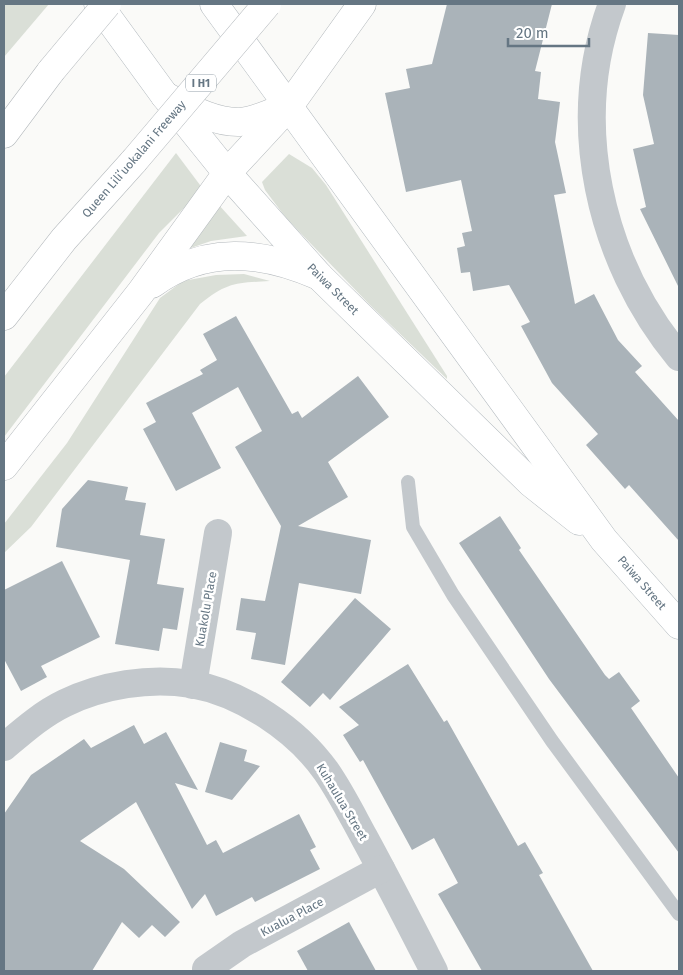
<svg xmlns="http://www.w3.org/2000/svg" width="683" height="975" viewBox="0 0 683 975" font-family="'Fira Sans',sans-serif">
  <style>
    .green { fill: #dadfd7 }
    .building { fill: #aab3b9 }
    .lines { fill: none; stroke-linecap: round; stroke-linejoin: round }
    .secondary-casing { stroke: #b3babf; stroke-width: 29 }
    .motorway-casing { stroke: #b4b9bd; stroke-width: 29 }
    .service { stroke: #c3c8cc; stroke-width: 14 }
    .minor { stroke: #c3c8cc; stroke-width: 28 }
    .secondary { stroke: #fff; stroke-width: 28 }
    .motorway { stroke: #fff; stroke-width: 28 }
    .motorway-bridge-casing { stroke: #b4b9bd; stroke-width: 29; stroke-linecap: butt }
    .motorway-bridge { stroke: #fff; stroke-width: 28 }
    .labels { text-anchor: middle; stroke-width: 5; stroke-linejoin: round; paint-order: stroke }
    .shield { fill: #fff; stroke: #939fa8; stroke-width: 1 }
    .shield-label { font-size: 11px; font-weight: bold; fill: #657683 }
    .street-label { font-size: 12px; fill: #657683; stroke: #fff }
  </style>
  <rect width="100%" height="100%" fill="#fafaf8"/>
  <!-- green -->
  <g class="green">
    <polygon points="4,4 49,4 4,57"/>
    <polygon points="176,153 203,189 159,233 4,437 4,377"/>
    <polygon points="289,154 312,168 326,185 447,376 447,379 370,305 286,218 265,190 262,182"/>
    <polygon points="218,204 247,236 211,241 185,250"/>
    <path d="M244 274 270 281C235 283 228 282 200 304L31 527 4 553V524L67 443 160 298 183 281 216 275Z"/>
  </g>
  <!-- building -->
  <g class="building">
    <polygon points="447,4 552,4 535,71 541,72 538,99 560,102 555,142 566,193 554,195 575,304 594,294 618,340 642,366 635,372 679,421 679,541 629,485 625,489 586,445 598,434 552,383 521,326 530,322 509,285 473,291 470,272 461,273 457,248 465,246 462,233 472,231 461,180 406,192 385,93 410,88 406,69 432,64"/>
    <polygon points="648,33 679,35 679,288 640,209 646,207 633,149 654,144 643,95"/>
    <polygon points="236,316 292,414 298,411 302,418 358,376 389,417 328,462 348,497 298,526 371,540 361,594 299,583 285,665 251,659 256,633 236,630 241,598 265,601 281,526 235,447 262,431 238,387 192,413 221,468 176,491 143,429 156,422 146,403 203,374 200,370 217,360 203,334"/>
    <polygon points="88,480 128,487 125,500 146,503 140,535 165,539 157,584 184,588 177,630 163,628 159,651 115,644 130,560 56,547 62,509"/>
    <polygon points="500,516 521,548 519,550 605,675 609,679 619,672 640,701 631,708 679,778 679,853 549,679 459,543"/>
    <polygon points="62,561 100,637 41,666 47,677 21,691 4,659 4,590"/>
    <polygon points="355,598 391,629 330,700 323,693 310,707 281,682"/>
    <polygon points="408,664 444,722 447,720 518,846 525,842 543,873 539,875 593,971 482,971 438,894 458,883 434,838 412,850 363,760 360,762 343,735 359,725 339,707"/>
    <polygon points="134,725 144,744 166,732 198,790 175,783 207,845 216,840 223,853 299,814 316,847 310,850 320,869 255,902 252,897 216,916 205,894 192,909 136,802 80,841 124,869 180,922 165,937 152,925 139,938 122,922 92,971 4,971 4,814 31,775 84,739 91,748"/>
    <polygon points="220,742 247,750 244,761 260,766 232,800 205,792"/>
    <polygon points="349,922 376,971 308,971 297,951"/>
  </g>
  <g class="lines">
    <defs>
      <g id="secondary">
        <polyline points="98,4 165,96 227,173 319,276 531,483 579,521"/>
        <polyline points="214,4 604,540 679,625"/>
      </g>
      <g id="motorway">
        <path d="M165 96C187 107 214 123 240 122 255 121 271 113 285 107"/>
        <polyline points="4,134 51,71"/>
        <path d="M152 284C205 245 262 251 319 276"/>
        <polyline points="4,316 64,239 134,161"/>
        <polyline points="4,466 141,292 227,173 289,106 362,4"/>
      </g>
    </defs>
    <!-- secondary casing -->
    <use href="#secondary" class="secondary-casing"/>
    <!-- motorway casing -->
    <use href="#motorway" class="motorway-casing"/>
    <!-- service -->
    <polyline class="service" points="408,482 413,527 453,595 552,741 679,914"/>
    <!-- minor -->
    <g class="minor">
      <path d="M612 4C568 123 599 260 679 357"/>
      <polyline points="193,685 218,533"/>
      <path d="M4 747C23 731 42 714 65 703 102 685 150 677 191 684 242 693 296 729 326 771 340 791 352 815 364 837 388 881 411 926 434 971"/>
      <polyline points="206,969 242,944 381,869"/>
    </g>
    <!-- secondary -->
    <use href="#secondary" class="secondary"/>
    <!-- motorway -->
    <use href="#motorway" class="motorway"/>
    <defs>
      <g id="motorway-bridge">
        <polyline points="51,71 107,4"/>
        <polyline points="134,161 267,4"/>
      </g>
    </defs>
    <!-- motorway-bridge casing -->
    <use href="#motorway-bridge" class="motorway-bridge-casing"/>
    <!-- motorway-bridge -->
    <use href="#motorway-bridge" class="motorway-bridge"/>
  </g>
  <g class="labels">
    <!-- shield labels -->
    <rect class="shield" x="186" y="74.5" width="30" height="17" rx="4"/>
    <g class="shield-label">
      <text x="201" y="87">I H1</text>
    </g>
    <!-- street labels -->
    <g class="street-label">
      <text transform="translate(134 159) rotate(-49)" y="4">Queen Liliʻuokalani Freeway</text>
      <text transform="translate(333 289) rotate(45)" y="4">Paiwa Street</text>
      <text transform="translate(642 583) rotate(49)" y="4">Paiwa Street</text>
      <text transform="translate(206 609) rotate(-80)" y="4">Kuakolu Place</text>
      <text transform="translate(342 802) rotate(59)" y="4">Kuhaulua Street</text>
      <text transform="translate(292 917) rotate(-28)" y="4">Kualua Place</text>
    </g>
  </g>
  <!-- border -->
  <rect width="683" height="975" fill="none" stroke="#657683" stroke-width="10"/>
  <!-- scale -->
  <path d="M508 38v8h81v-8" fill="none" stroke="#657683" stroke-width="2.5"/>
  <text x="516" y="38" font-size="15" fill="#657683" stroke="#ffffff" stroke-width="4" paint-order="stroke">20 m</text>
</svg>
